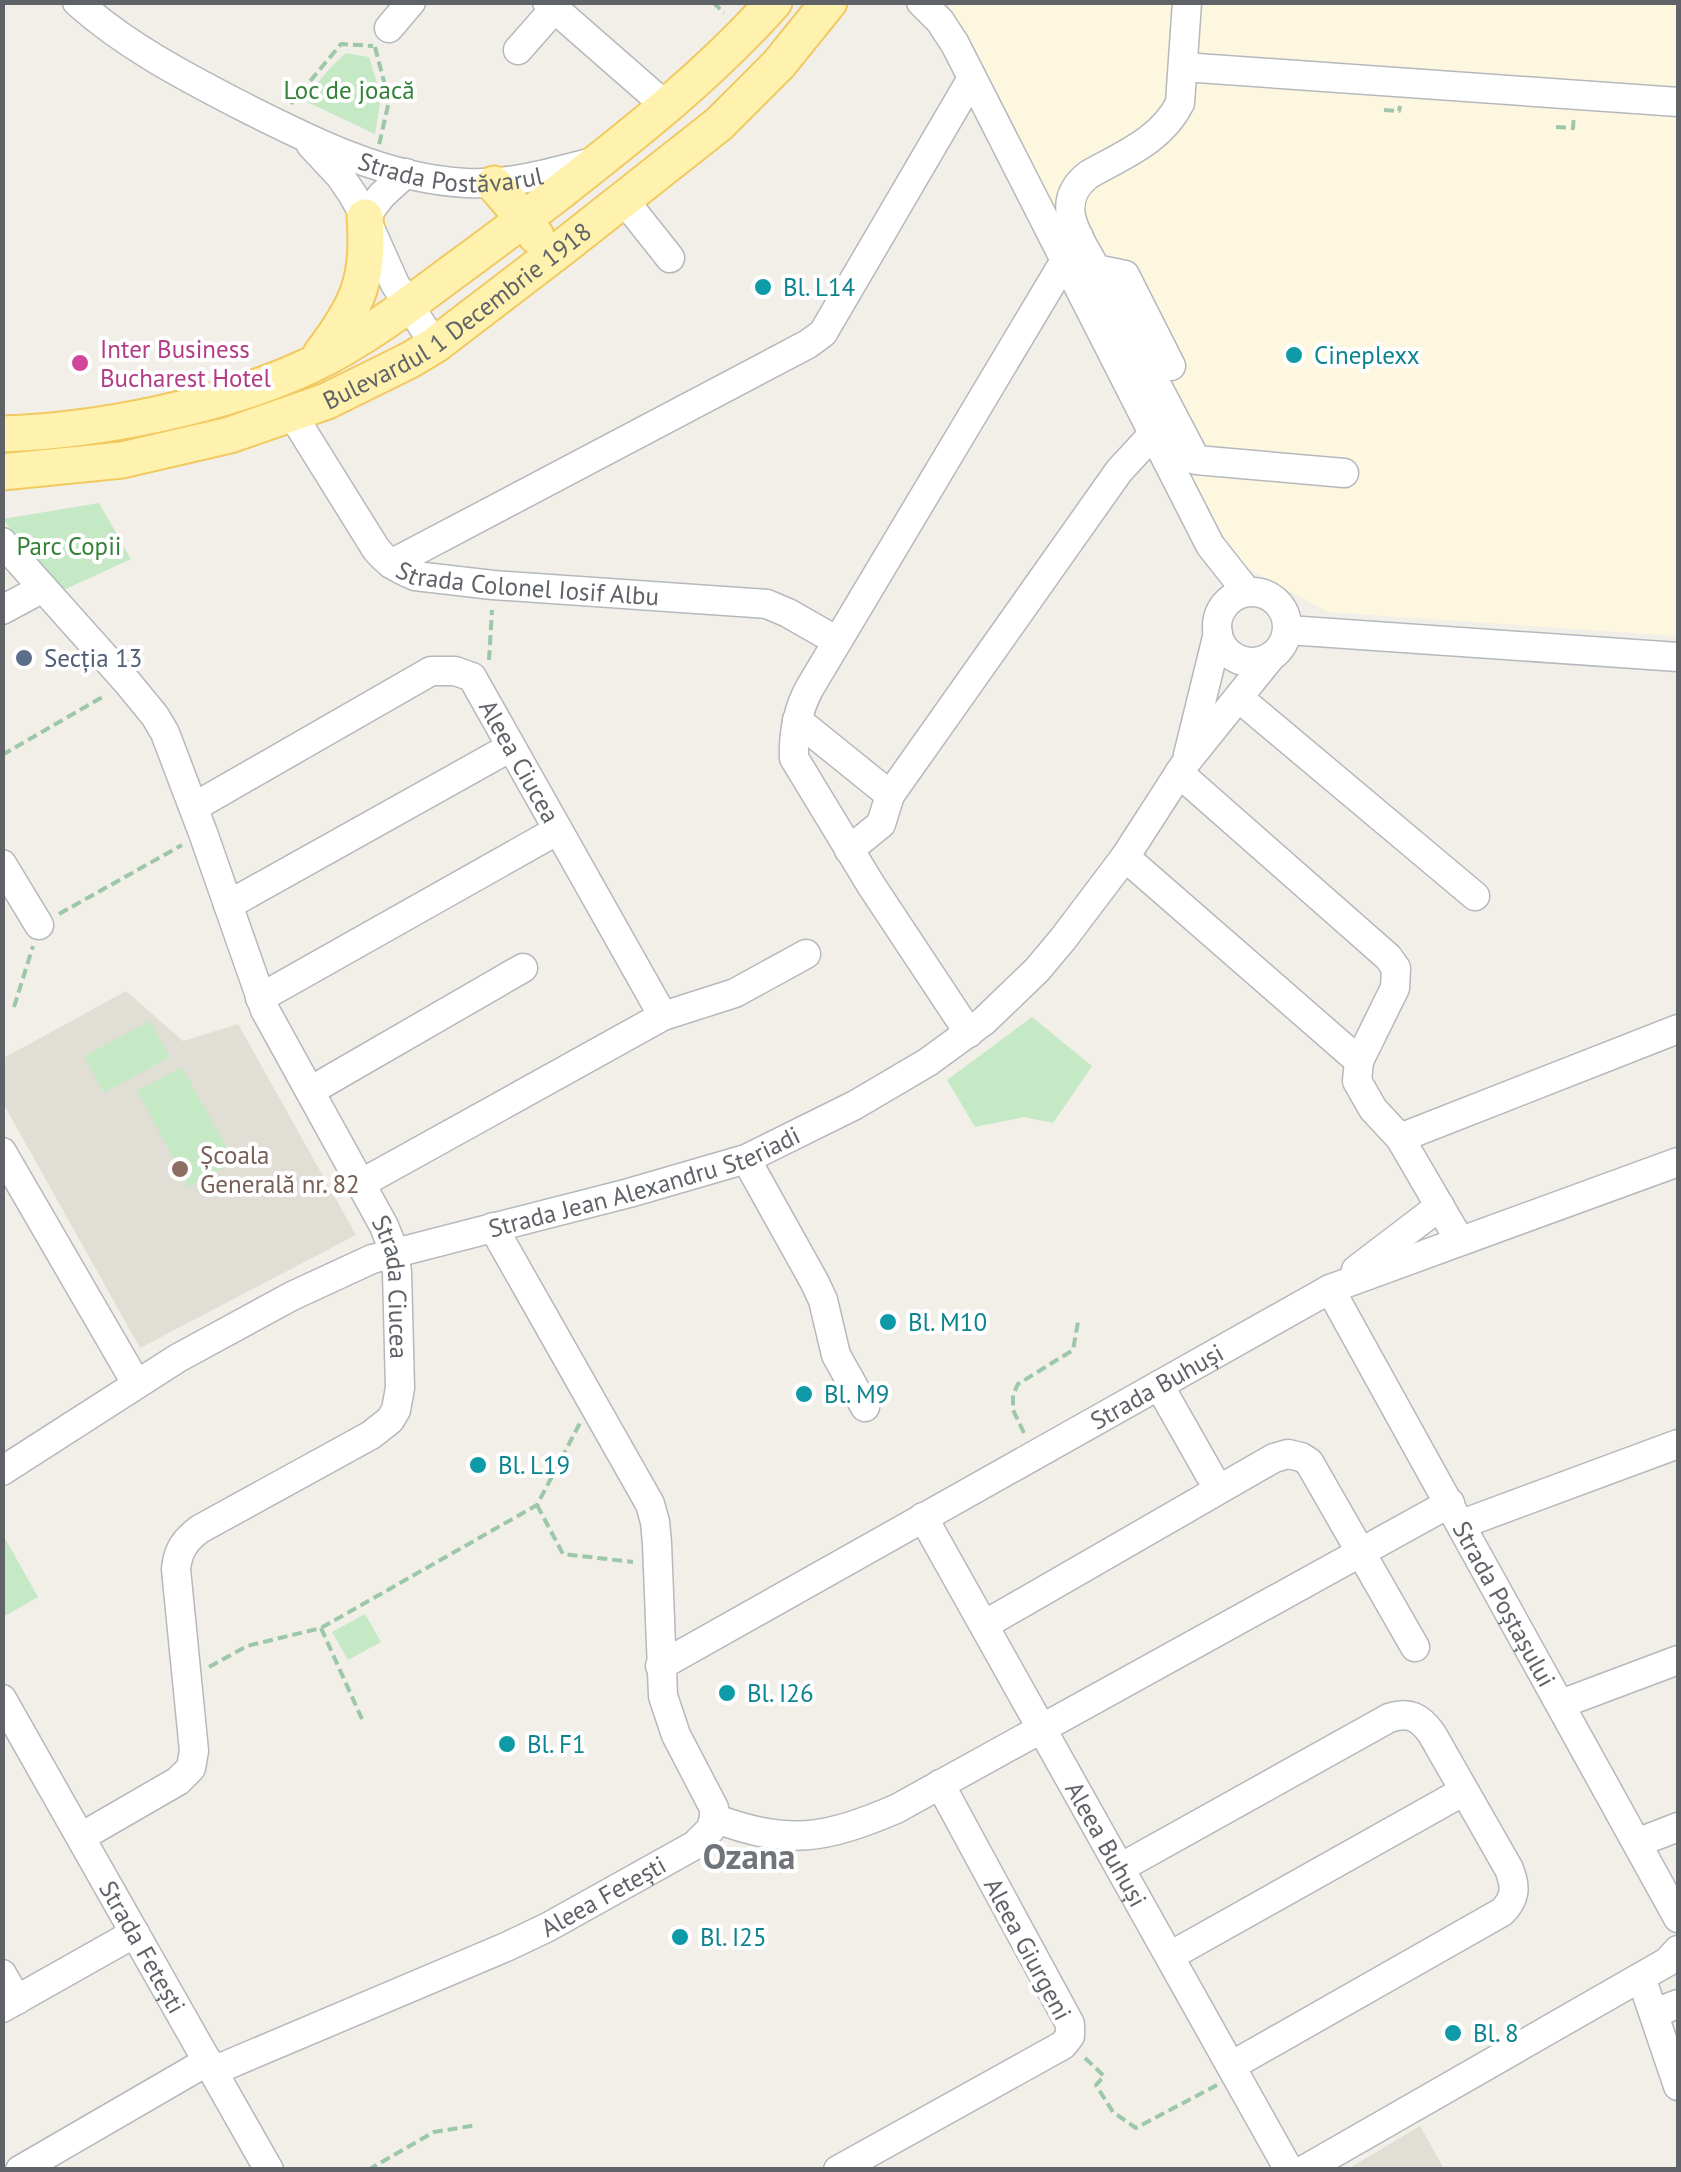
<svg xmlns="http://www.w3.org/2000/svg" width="1681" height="2172" viewBox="0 0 1681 2172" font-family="'PT Sans',sans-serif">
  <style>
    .commercial { fill: #fef7e0 }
    .education { fill: #e1ded6 }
    .green { fill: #c5e8c5 }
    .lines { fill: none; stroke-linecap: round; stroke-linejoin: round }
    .minor-casing { stroke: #b5b8bc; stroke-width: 31 }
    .major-casing { stroke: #f2c960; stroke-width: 39 }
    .path { stroke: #9cc7a9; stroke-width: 4; stroke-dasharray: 10 5; stroke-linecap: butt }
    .minor { stroke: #fff; stroke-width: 28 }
    .major { stroke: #fff2af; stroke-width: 35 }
    .culture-dot { fill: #0f9aa8; stroke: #fff; stroke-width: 4 }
    .hotel-dot { fill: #d1479c; stroke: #fff; stroke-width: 4 }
    .service-dot { fill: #5c6f8a; stroke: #fff; stroke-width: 4 }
    .education-dot { fill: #8d6e63; stroke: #fff; stroke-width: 4 }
    .labels { text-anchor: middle; stroke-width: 8; stroke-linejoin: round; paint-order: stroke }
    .park-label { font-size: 25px; fill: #348238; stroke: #fff }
    .street-label { font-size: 25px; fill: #5f6368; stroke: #fff }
    .culture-label { font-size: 25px; fill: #0d838f; stroke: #fff; text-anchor: start }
    .hotel-label { font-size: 25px; fill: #b23c85; stroke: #fff; text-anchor: start }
    .service-label { font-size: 25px; fill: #4e5e75; stroke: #fff; text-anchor: start }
    .education-label { font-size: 25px; fill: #785e54; stroke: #fff; text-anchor: start }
    .district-label { font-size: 35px; font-weight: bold; fill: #70757a; stroke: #fff }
  </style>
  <rect width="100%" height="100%" fill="#f1efe8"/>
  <!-- commercial -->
  <polygon class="commercial" points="948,3 1678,3 1678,636 1328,612 1234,561"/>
  <!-- education -->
  <g class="education">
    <polygon points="126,991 183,1041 238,1024 356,1235 140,1348 3,1103 2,1059"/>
    <polygon points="1420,2126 1444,2169 1348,2169"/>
  </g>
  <!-- green -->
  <g class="green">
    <polygon points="346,53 369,57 381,96 375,134 303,100 331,67"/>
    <polygon points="99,503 131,559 57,593 3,519"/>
    <polygon points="1032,1017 1092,1066 1053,1123 1024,1117 975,1127 947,1080"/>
    <polygon points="150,1021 170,1057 104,1093 84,1056"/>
    <polygon points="182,1067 235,1162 189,1187 137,1091"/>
    <polygon points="3,1535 38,1597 3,1617 2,1617"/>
    <polygon points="365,1614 381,1642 348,1660 332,1632"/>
  </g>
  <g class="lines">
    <defs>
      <g id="minor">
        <path id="s1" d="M77 2C125 45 182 75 238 104 309 140 385 179 466 183 510 185 551 173 593 162"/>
        <polyline points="547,2 667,107"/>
        <polyline points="921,2 940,21 955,44 1210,545 1247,592"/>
        <polyline points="389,28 411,2"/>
        <polyline points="518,50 554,9"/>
        <polyline points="1183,67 1678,102"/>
        <polyline points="311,145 340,176 353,195 365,217 395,284 435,345"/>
        <polyline points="624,200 670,258"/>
        <polyline points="365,217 382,195 406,173"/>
        <polyline points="1096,269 1196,460 1344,473"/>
        <path d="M1171 366 1125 275 1096 269C1079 237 1052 204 1088 175 1123 155 1162 140 1180 103L1187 2"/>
        <path id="s2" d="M292 414 376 549C387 563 399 569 415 576L493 585 767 604 788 613 837 641"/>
        <path id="s3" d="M2 542 128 683 155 716 165 733 203 833 265 1010 384 1226 394 1251 397 1272 400 1388 396 1410 390 1420 371 1435 200 1529C185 1540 178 1550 176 1569L194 1751 191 1768 178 1781 81 1837"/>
        <polyline points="391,564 808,344 823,333 972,78"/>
        <circle cx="1252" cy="627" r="35"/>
        <polyline points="2,610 43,588"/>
        <polyline points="1288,630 1678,657"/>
        <polyline points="1239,698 1475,896"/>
        <polyline points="797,720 890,795"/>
        <polyline points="1188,755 1218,633"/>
        <polyline points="1179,773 1388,957 1396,968 1395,988 1359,1061 1357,1081 1373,1109 1400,1138 1460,1241"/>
        <path id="s4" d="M194 807 431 671H455L472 677 663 1016"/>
        <polyline points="849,850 881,824 890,795 1119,471 1154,433"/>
        <polyline points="1125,857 1359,1061"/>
        <polyline points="2,864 39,925"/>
        <polyline points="228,905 511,747"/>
        <polyline points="260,998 558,830"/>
        <path d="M969 1033 871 885 794 758C793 733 797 712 809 689L1079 237"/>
        <polyline points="310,1091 523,968"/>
        <polyline points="1400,1138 1678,1029"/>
        <polyline points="2,1152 136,1383"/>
        <polyline points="746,1159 814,1281 823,1300 836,1355 865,1407"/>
        <polyline points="362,1183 663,1016 735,993 806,954"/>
        <polyline points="1356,1270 1440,1206"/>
        <path id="s5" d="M1330 1289 1678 1918"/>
        <polyline points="1159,1385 1218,1489"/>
        <path id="s6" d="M2 1471 178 1358 292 1296 372 1259 629 1193 746 1159 855 1105 928 1062 984 1021 1037 970 1063 939 1125 857 1187 761 1270 658"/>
        <path id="s7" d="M923 1517 1289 2170"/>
        <polyline points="1462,1524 1678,1444"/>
        <polyline points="984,1625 1274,1458 1288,1454 1301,1457 1309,1462 1415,1647"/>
        <path id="s8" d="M660 1666 1330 1289 1678 1162"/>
        <path id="s9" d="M2 1699 269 2170"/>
        <polyline points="1561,1704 1678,1660"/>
        <path d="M714 1818C788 1846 825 1839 896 1809L1450 1503"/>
        <polyline points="1637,1843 1678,1827"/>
        <path d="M1120 1868 1389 1718C1409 1711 1420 1717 1432 1734L1509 1869C1516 1887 1516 1898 1502 1912L1231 2066"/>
        <polyline points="1170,1956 1464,1791"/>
        <polyline points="2,1974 17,2000"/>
        <polyline points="1641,1977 1678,2086"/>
        <polyline points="2,2008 135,1933"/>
        <polyline points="1655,2013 1678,2004"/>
        <path id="s10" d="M213 2071 506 1947 548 1927 695 1845 711 1829 714 1818V1808L676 1735 663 1696 657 1543 655 1522 650 1504 493 1227"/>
        <polyline points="20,2170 208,2061"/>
        <polyline points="838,2170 1063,2045 1070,2036 1070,2024 940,1784"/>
        <polyline points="1304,2170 1667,1962 1678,1950"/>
      </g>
      <g id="major">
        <polyline points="494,184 524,219 536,236"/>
        <path d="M321 354C358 306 370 278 365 217"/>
        <path d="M2 434C98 431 224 406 311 365 361 341 406 307 450 274 484 249 519 223 553 197 631 136 707 77 774 2"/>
        <path id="s11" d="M2 472 122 460 230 435 327 401 410 360 435 345 567 244 719 124 779 64 829 2"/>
      </g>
    </defs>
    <!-- minor casing -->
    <use href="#minor" class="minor-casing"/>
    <!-- major casing -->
    <use href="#major" class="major-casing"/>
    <!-- path -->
    <g class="path">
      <polyline points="713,2 724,13"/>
      <polyline points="375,47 389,101 379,145"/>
      <polyline points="291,104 341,44 373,46"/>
      <polyline points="1384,110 1399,111 1400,106"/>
      <polyline points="1556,127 1573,128 1574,115"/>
      <polyline points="489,660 492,610"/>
      <polyline points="2,755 106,695"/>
      <polyline points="59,914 182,845"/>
      <polyline points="14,1007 33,946"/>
      <polyline points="1024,1433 1013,1410 1013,1395 1018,1384 1073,1350 1078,1322"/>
      <polyline points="537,1505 563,1554 633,1562"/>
      <polyline points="321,1628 362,1719"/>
      <polyline points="209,1667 247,1646 321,1628 537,1505 580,1423"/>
      <polyline points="1085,2058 1104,2076 1096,2085 1113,2112 1136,2128 1217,2085"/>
      <polyline points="368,2170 434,2132 477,2125"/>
    </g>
    <!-- minor -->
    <use href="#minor" class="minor"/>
    <!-- major -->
    <use href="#major" class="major"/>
  </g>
  <!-- markers -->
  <g class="culture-dot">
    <circle cx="763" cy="287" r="10"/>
    <circle cx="1294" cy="355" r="10"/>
    <circle cx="888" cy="1322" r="10"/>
    <circle cx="804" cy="1394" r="10"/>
    <circle cx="478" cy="1465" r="10"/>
    <circle cx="727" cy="1693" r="10"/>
    <circle cx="507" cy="1744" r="10"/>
    <circle cx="680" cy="1937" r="10"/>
    <circle cx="1453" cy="2033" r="10"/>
  </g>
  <circle class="hotel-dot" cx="80" cy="363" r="10"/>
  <circle class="service-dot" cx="24" cy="658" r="10"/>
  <circle class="education-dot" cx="180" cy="1169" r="10"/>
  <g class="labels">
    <!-- park labels -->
    <g class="park-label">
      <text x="349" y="99">Loc de joacă</text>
      <text x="69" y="555">Parc Copii</text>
    </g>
    <!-- street labels -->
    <g class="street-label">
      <text dy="9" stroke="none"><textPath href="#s1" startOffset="418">Strada Postăvarul</textPath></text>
      <text dy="9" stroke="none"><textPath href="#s11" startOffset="490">Bulevardul 1 Decembrie 1918</textPath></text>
      <text dy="9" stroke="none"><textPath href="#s2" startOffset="320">Strada Colonel Iosif Albu</textPath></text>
      <text dy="9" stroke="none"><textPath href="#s4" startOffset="412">Aleea Ciucea</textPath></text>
      <text dy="9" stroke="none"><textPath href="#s6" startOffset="710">Strada Jean Alexandru Steriadi</textPath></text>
      <text dy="9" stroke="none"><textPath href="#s3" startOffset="855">Strada Ciucea</textPath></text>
      <text dy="9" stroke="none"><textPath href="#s8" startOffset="570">Strada Buhuși</textPath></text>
      <text dy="9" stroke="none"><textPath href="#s5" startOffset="360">Strada Poștașului</textPath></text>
      <text dy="9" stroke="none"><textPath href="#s7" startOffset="375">Aleea Buhuși</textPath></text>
      <text dy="9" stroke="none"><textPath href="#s10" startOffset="428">Aleea Fetești</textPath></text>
      <text dy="9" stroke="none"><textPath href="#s9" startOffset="285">Strada Fetești</textPath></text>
      <text transform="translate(1028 1949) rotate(62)" y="9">Aleea Giurgeni</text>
    </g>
    <!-- culture labels -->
    <g class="culture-label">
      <text x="783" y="296">Bl. L14</text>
      <text x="1314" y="364">Cineplexx</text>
      <text x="908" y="1331">Bl. M10</text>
      <text x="824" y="1403">Bl. M9</text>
      <text x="498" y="1474">Bl. L19</text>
      <text x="747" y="1702">Bl. I26</text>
      <text x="527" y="1753">Bl. F1</text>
      <text x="700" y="1946">Bl. I25</text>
      <text x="1473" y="2042">Bl. 8</text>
    </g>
    <!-- hotel labels -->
    <g class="hotel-label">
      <text x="100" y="358">Inter Business<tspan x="100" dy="29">Bucharest Hotel</tspan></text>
    </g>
    <!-- service labels -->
    <g class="service-label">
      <text x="44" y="667">Secția 13</text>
    </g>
    <!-- education labels -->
    <g class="education-label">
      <text x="200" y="1164">Școala<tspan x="200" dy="29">Generală nr. 82</tspan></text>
    </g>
    <!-- district labels -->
    <g class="district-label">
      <text x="749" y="1869">Ozana</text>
    </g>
  </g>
  <!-- border -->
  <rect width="1681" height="2172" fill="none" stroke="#5f6368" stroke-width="10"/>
</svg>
